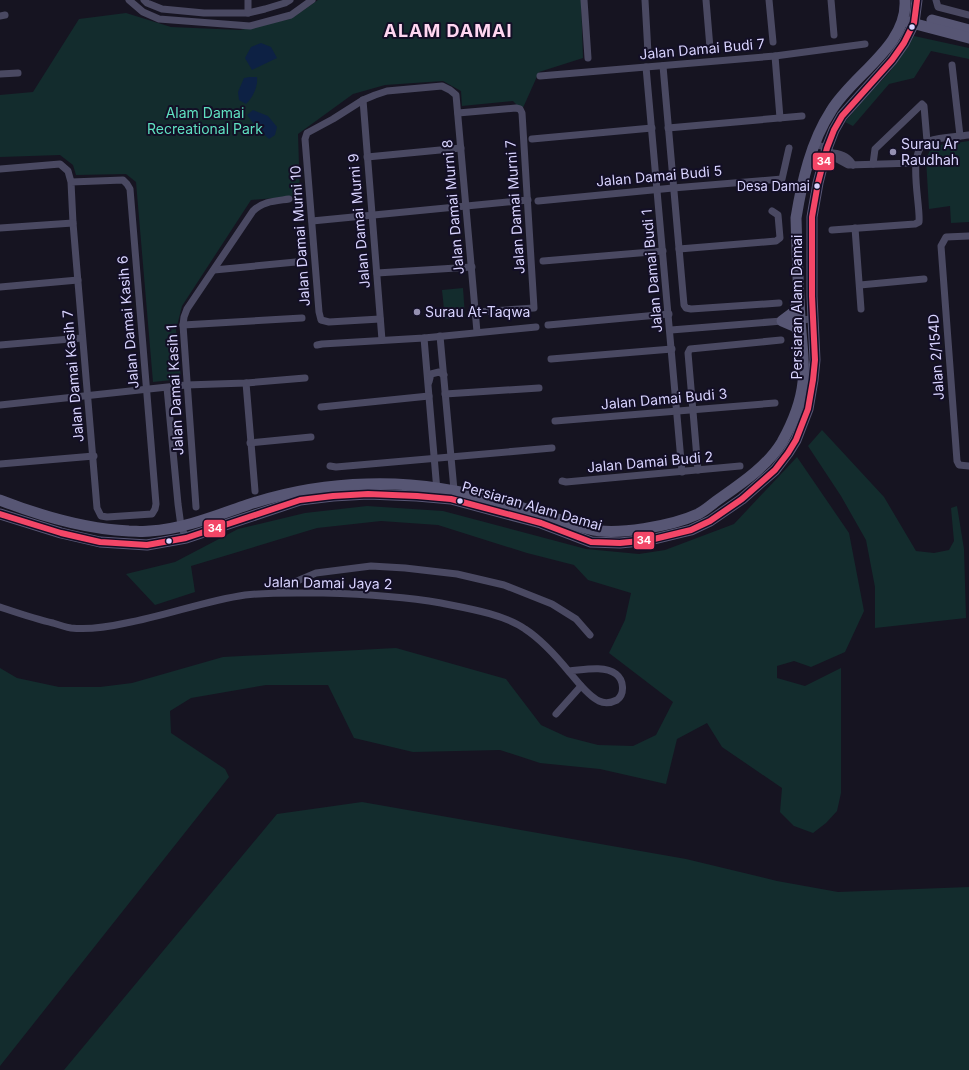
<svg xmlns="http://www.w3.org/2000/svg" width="969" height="1070" viewBox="0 0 969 1070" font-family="Inter,sans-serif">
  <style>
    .green { fill: #132c2d }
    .water { fill: #0d2144 }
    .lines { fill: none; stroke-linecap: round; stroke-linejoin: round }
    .street { stroke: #4a4962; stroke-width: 7 }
    .secondary { stroke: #575674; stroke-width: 11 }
    .bus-1-casing { stroke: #130f26; stroke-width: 9 }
    .bus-1 { stroke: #f34667; stroke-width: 6 }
    .bus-dot { fill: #d9d4ff; stroke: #130f26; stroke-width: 1.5 }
    .poi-dot { fill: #9591b1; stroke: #130f26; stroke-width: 1.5 }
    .labels { text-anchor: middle; stroke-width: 4; stroke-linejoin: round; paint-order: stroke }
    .bus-label { font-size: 13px; fill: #d9d4ff; stroke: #130f26; text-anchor: end }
    .street-label { font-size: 14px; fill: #d9d4ff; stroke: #130f26 }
    .park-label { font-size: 14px; fill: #5fe0c0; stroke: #130f26 }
    .poi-label { font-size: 14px; fill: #d9d4ff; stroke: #130f26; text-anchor: start }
    .district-label { font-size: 18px; font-weight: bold; letter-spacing: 1px; fill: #ffd6f0; stroke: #130f26 }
    .line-badge { stroke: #130f26; stroke-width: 1.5 }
    .badge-label { font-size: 11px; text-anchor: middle; font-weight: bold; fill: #fff }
  </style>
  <rect width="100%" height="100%" fill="#161421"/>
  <!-- green -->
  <g class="green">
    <polygon points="318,0 581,0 583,58 539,72 522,110 513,101 462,106 461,91 443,81 385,85 353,94 298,134 300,196 251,200 182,306 176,330 181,379 153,382 136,182 126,174 76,175 73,165 60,155 0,157 0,95 33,92 79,19 126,13 171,27 240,30 290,19"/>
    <polygon points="914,36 969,48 969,59 931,51 914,78 889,84 853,126 845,122 863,100 889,73"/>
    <polygon points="969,141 969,222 951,223 950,206 929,209 926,159 932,146"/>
    <polygon points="463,288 465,317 445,319 442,290"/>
    <polygon points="822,430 884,497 916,551 934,553 949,550 954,541 951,508 957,506 964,549 966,618 875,628 875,587 866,540 841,496 808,446"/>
    <polygon points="797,457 849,533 864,611 845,652 811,667 794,661 777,666 777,678 805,686 841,668 841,793 837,811 826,823 813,833 794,826 780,812 782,788 722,747 707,723 677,739 666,784 600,769 540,763 500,750 413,752 354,738 328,685 266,685 191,698 170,711 171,733 225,769 229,777 0,1066 0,668 17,678 59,687 100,687 132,683 223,657 396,648 506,679 541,725 567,737 598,745 633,746 656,735 673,702 609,653 625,620 631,593 588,580 574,565 527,553 438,525 381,521 317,528 191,566 195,592 155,605 126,574 175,562 238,529 305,513 367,506 443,511 586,549 639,554 665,550 734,524"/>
    <polygon points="362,802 686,859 777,881 838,892 969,887 969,1070 64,1070 277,814"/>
  </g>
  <!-- water -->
  <g class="water">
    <polygon points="261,43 271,47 277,58 252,70 245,58 251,47"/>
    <path d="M250 77H257C258 87 253 97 246 104L239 100 238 92 244 78Z"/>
    <polygon points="253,110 268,116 277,127 275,135 269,139 257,128 247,115"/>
  </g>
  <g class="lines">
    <!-- street -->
    <g class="street">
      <polyline points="129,0 143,12 159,19 250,26 291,15 312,0"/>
      <polyline points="144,0 147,3 162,9 204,13 248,13 265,9 285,3 290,0"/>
      <polyline points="248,0 248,13"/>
      <polyline points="584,0 588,58"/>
      <polyline points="645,0 648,53"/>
      <polyline points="706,0 710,48"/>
      <polyline points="769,0 773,42"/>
      <polyline points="831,0 834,35"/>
      <polyline points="936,0 938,7 969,15"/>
      <polyline points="0,16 5,15"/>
      <polyline points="775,56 780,118"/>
      <polyline points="952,65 960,136"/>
      <polyline points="663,66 684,305 686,308 691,309 779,303"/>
      <polyline points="646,67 682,472"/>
      <polyline points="0,74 18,73"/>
      <polyline points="540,76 775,56 865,44"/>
      <polyline points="363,100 382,340"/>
      <polyline points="458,113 516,108 520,109 522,113 534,308 476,312"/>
      <polyline points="668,128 802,116"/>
      <polyline points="532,139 652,128"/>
      <polyline points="815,144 827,148 837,159 848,165 916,163"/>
      <path d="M833 153C843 154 849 157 853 165"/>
      <polyline points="367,157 461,148"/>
      <polyline points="873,164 875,149 922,104 924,106 927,141"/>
      <polyline points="0,169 60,164 68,171 71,182 73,223 97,508 101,516 107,517 152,514 155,509 156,504 130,189 127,184 123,180 71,182"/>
      <polyline points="538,201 673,188 782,179 789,148"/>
      <polyline points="312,221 528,200"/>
      <polyline points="0,228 73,223"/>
      <polyline points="855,228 861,309"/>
      <path d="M832 230 915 224 919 222C921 204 905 148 929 141 941 137 956 137 969 135"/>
      <polyline points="969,236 946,237 941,246 957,461 959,465 969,466"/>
      <polyline points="679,249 776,241 780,238 778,215 772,211"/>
      <polyline points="543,261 663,251"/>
      <polyline points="214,270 296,262"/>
      <polyline points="377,273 472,267"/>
      <polyline points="860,285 924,279"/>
      <polyline points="0,287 78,280"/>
      <polyline points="380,319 329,322 321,320 319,312 305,139 307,133 333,119 363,100 375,95 387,91 442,86 450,90 456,95 477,332"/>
      <polyline points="183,325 302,318"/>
      <polyline points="548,325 669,314"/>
      <polyline points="671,330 782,321 814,319"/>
      <polyline points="440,336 454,490 453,493"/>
      <polyline points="424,338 437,491"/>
      <polyline points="0,345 82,338"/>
      <polyline points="317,345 322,344 424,338 536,327"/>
      <polyline points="551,359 672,349"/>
      <polyline points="429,382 431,374 439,372 444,375"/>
      <polyline points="246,383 255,491"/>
      <polyline points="167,388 178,504 181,526 186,538"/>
      <polyline points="445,394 539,388"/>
      <polyline points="0,405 186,385 246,383 305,378"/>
      <polyline points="321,407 429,396"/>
      <polyline points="555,421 775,403"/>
      <polyline points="250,443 311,437"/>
      <polyline points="0,464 94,456"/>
      <polyline points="330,466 336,467 552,448"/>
      <polyline points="698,470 688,353 690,349 781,340"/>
      <polyline points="562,481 566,482 740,466"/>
      <path d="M196 507 183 325 184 317 187 309 253 211C263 201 276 201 289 199"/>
      <polyline points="279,592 297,581 316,573 371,566 405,568 457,574 504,585 552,604 576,619 590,635"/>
      <path d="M0 607C18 613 35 619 53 623 59 625 65 627 71 628 90 630 108 627 126 623 166 616 204 601 245 595 271 592 297 593 323 593 362 594 401 596 441 603 466 608 504 614 525 629 542 640 557 657 570 673 578 682 588 696 599 701 605 704 611 703 617 700 625 694 624 680 616 674 604 665 583 670 569 671"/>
      <polyline points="556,714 581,686"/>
    </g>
    <!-- secondary -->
    <g class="secondary">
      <polyline points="932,20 969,30"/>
      <polyline points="908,22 969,38"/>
      <polyline points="798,301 794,312 782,321 796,327 800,337"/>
      <path d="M0 500C41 516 84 529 129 531 136 531 143 532 150 531 183 529 215 516 247 505 286 492 325 485 367 484 420 482 472 492 523 508 545 514 567 523 589 529 616 536 672 526 698 514 704 511 710 506 715 502 739 485 767 467 782 442 792 424 801 402 803 382 805 361 801 339 800 318 798 285 797 251 796 218 802 181 811 142 831 111 852 75 908 46 905 0"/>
      <polyline points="0,514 61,533 100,542 147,545 186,538 300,500 333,496 368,494 417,496 451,499 541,523 591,542 620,543 650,540 691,530 710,521 742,499 775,470 788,453 796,440 808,409 813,380 815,360 812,296 812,217 818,183 827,148 834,130 842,116 892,60 904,43 914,23 917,0"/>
    </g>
    <defs>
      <polyline id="bus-1" points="0,514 61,533 100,542 147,545 186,538 300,500 333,496 368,494 417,496 451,499 541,523 591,542 620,543 650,540 691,530 710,521 742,499 775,470 788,453 796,440 808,409 813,380 815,360 812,296 812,217 818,183 827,148 834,130 842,116 892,60 904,43 914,23 917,0"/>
    </defs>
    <!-- bus-1 casing -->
    <use href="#bus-1" class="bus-1-casing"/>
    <!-- bus-1 -->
    <use href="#bus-1" class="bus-1"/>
  </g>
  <!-- markers -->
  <g class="bus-dot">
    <circle cx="912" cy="27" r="3.5"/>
    <circle cx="817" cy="186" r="3.5"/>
    <circle cx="460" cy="501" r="3.5"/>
    <circle cx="169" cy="541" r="3.5"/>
  </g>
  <g class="poi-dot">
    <circle cx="893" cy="152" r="4"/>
    <circle cx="417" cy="312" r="4"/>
  </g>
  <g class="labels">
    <!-- bus labels -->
    <g class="bus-label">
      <text x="810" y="191">Desa Damai</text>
    </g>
    <!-- street labels -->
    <g class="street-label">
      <text transform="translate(702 49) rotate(-5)" y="5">Jalan Damai Budi 7</text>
      <text transform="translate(659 176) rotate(-5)" y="5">Jalan Damai Budi 5</text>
      <text transform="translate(453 207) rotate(-95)" y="5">Jalan Damai Murni 8</text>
      <text transform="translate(515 207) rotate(-94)" y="5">Jalan Damai Murni 7</text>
      <text transform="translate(359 221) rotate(-95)" y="5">Jalan Damai Murni 9</text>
      <text transform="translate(300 236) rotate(-94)" y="5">Jalan Damai Murni 10</text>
      <text transform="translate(652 271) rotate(-95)" y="5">Jalan Damai Budi 1</text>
      <text transform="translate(797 307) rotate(-90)" y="5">Persiaran Alam Damai</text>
      <text transform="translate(128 322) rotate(-95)" y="5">Jalan Damai Kasih 6</text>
      <text transform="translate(936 357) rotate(-94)" y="5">Jalan 2/154D</text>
      <text transform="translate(73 376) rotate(-95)" y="5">Jalan Damai Kasih 7</text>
      <text transform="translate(175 390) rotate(-93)" y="5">Jalan Damai Kasih 1</text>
      <text transform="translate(664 399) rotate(-5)" y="5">Jalan Damai Budi 3</text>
      <text transform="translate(650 462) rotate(-5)" y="5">Jalan Damai Budi 2</text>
      <text transform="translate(532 506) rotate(16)" y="5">Persiaran Alam Damai</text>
      <text transform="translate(328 583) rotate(1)" y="5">Jalan Damai Jaya 2</text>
    </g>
    <!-- park labels -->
    <g class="park-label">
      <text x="205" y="118">Alam Damai<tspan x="205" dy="16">Recreational Park</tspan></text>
    </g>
    <!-- poi labels -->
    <g class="poi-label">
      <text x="901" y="149">Surau Ar<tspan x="901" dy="16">Raudhah</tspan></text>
      <text x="425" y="317">Surau At-Taqwa</text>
    </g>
    <!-- district labels -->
    <g class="district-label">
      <text x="448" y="37">ALAM DAMAI</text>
    </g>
  </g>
  <g class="line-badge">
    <rect x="812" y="152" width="23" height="19" rx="4" fill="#f34667"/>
    <rect x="203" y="519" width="23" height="19" rx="4" fill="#f34667"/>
    <rect x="633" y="531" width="22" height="19" rx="4" fill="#f34667"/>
  </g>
  <g class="badge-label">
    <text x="824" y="165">34</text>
    <text x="215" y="532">34</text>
    <text x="644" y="544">34</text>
  </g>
</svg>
